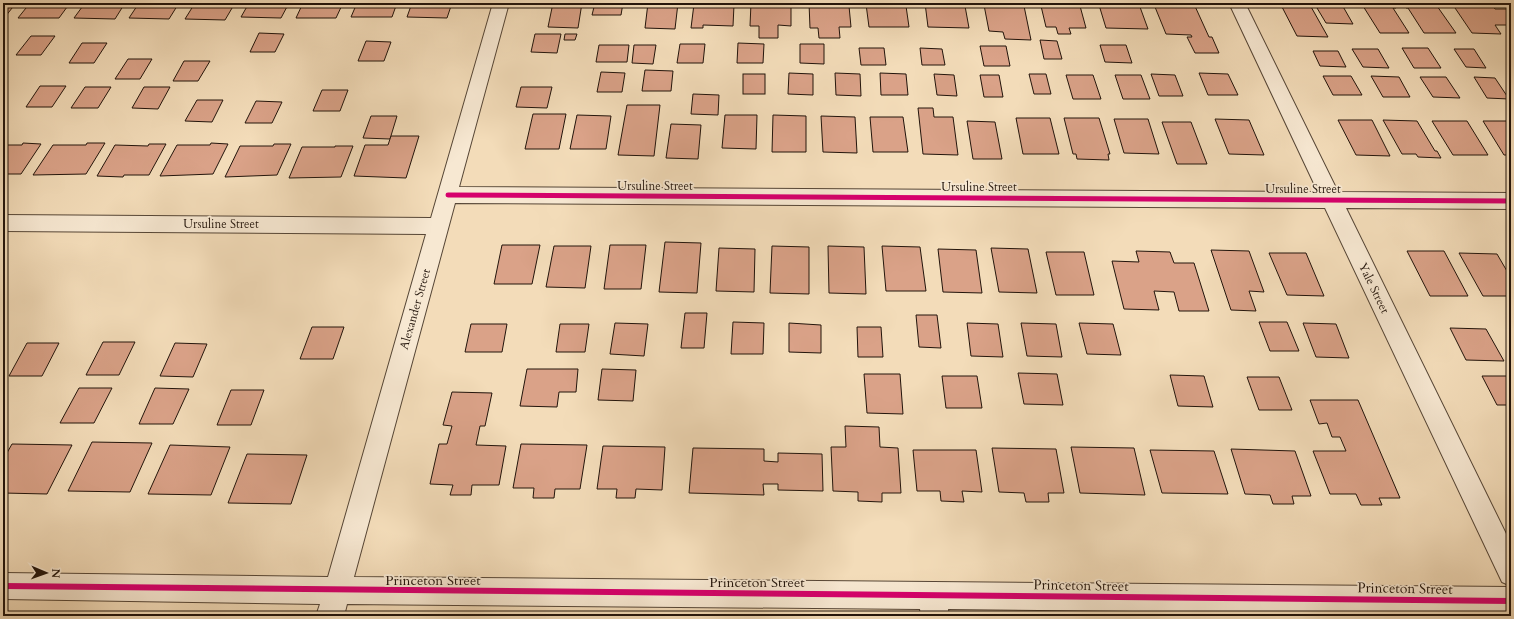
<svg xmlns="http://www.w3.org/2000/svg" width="1514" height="619" viewBox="0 0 1514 619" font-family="Cardo,serif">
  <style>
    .building { fill: #daa288; stroke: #22140b }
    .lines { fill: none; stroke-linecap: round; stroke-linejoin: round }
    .street-casing { stroke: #564636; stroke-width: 2 }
    .street { fill: #f7e8d2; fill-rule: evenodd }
    .cycleway-far1-casing { stroke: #f7e8d2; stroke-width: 7 }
    .cycleway-casing { stroke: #f7e8d2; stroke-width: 9 }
    .cycleway-far1 { stroke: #d6006c; stroke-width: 5 }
    .cycleway { stroke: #d6006c; stroke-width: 6 }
    .labels { text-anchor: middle; stroke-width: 3.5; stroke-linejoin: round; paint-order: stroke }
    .street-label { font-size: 12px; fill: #22140b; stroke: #f7e8d2 }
    .near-street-label { font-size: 14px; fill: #22140b; stroke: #f7e8d2 }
  </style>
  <rect width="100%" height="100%" fill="#f3dcb9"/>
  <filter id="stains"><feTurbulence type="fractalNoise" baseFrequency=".005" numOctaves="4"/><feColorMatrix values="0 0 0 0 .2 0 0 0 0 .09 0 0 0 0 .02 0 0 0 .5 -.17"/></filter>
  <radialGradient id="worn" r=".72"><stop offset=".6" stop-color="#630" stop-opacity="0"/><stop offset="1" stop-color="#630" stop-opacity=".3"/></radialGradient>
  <!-- building -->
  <g class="building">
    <polygon points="3,3 16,3 5,17 3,17"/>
    <polygon points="30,3 70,3 59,18 18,18"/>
    <polygon points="85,3 125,3 115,19 74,18"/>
    <polygon points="139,3 179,3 169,19 129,18"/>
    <polygon points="195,3 235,3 225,20 185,19"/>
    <polygon points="249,3 289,3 281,18 241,17"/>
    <polygon points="303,3 343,3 336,18 296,18"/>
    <polygon points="357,3 397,3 392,17 351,17"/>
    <polygon points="412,3 452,3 447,18 407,17"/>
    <polygon points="553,3 582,3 578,28 548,27"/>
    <polygon points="595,3 623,3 621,15 592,15"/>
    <polygon points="648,3 678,3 675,29 645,28"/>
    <polygon points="751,3 775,3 775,5 791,6 791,26 778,25 778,38 759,38 759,26 750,26"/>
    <polygon points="809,3 849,6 851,27 839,27 840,38 819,38 818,28 810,28"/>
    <polygon points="925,3 947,3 948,6 965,6 969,28 928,27"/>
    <polygon points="1314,3 1341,3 1353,24 1326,23"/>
    <polygon points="1461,3 1474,3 1476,6 1493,6 1495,9 1507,9 1511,15 1511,25 1495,25 1501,34 1472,33 1453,5 1463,5"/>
    <polygon points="694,4 734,5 733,26 703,25 703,28 691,28"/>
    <polygon points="866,4 906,6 909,27 869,27"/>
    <polygon points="1183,4 1194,4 1209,37 1212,37 1219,53 1195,53 1187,37 1192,37 1191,35 1166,34 1155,7 1184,6"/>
    <polygon points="1373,4 1394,4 1396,8 1393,8 1409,33 1380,33 1363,6 1374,6"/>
    <polygon points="1403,4 1437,6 1456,33 1424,33 1408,8 1406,8"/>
    <polygon points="984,5 1024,6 1031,40 1005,39 1003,32 989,31"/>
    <polygon points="1099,5 1140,7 1148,29 1106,28"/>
    <polygon points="1281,5 1310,5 1328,37 1297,36"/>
    <polygon points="1041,6 1080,6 1086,28 1069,28 1071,34 1058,34 1056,27 1046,27"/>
    <polygon points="259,33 284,34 275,52 250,52"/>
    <polygon points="535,34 561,34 557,53 531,52"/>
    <polygon points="565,34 577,34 575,40 564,40"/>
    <polygon points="31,36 55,36 41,55 16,55"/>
    <polygon points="1040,40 1057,41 1062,59 1044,59"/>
    <polygon points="366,41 391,42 384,61 358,61"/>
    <polygon points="82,43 107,43 94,63 69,63"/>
    <polygon points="738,43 764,44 763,63 737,63"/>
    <polygon points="680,44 705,44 703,63 677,63"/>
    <polygon points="800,44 824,44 824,64 800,63"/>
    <polygon points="599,45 629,45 627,62 596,62"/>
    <polygon points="634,45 656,45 653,64 632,63"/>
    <polygon points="1100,45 1126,45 1132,63 1105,62"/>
    <polygon points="980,46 1006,46 1010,66 984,66"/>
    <polygon points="859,48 884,48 886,65 861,65"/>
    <polygon points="920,48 942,49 945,65 922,65"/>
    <polygon points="1402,48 1428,48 1441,68 1414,68"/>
    <polygon points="1352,49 1378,49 1389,68 1363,67"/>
    <polygon points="1454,49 1474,49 1486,68 1466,67"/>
    <polygon points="1313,51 1338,51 1346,67 1320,66"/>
    <polygon points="128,59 152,59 140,79 115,79"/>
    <polygon points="184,61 210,61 198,81 173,81"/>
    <polygon points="645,70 673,71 671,91 642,91"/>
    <polygon points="601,72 625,73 622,92 597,92"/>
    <polygon points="789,73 813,74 813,95 788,94"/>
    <polygon points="835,73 860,74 861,96 836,95"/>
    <polygon points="880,73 906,74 908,95 881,95"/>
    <polygon points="1199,73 1228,74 1238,95 1208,95"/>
    <rect x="743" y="74" width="22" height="20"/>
    <polygon points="934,74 954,75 957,96 937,95"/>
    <polygon points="1029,74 1046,74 1051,94 1034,94"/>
    <polygon points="1151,74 1175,75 1183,96 1159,96"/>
    <polygon points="980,75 999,75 1003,97 984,97"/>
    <polygon points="1066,75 1093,75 1101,99 1073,99"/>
    <polygon points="1115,75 1141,75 1150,99 1123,99"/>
    <polygon points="1323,76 1351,76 1362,95 1333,95"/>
    <polygon points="1371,76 1399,77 1410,97 1383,97"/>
    <polygon points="1420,77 1446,77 1460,98 1433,97"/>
    <polygon points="1474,77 1495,78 1509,99 1487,98"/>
    <polygon points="40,86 66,86 52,107 26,107"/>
    <polygon points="85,87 111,87 98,108 71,108"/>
    <polygon points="144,87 170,87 158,109 132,108"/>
    <polygon points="521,87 552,87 547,108 516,107"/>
    <polygon points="322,90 348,90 340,111 313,111"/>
    <polygon points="693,94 719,95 718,115 691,114"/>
    <polygon points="197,100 223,100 212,122 185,121"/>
    <polygon points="256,101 282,102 272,123 245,123"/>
    <polygon points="627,105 660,105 654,156 618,155"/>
    <polygon points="918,108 933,108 934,117 953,117 958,155 923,154"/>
    <polygon points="533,114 566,114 559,149 525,149"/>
    <polygon points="577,115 611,116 606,149 570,149"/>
    <polygon points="725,115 757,115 756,149 722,148"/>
    <polygon points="773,115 806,116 806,152 772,152"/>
    <polygon points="371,116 397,116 390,139 363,138"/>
    <polygon points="821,116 855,117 857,153 823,152"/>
    <polygon points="870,117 903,117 908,152 873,152"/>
    <polygon points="1016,118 1050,118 1059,154 1023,154"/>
    <polygon points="1064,118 1099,118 1110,154 1108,154 1109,160 1077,159 1076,154 1073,154"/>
    <polygon points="1114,119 1148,119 1159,154 1124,153"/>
    <polygon points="1215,119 1249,120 1264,155 1229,154"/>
    <polygon points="1338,120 1372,120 1390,156 1356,155"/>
    <polygon points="1383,120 1417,121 1435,151 1437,151 1441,158 1418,157 1416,154 1402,154"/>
    <polygon points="967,121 995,122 1002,159 973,159"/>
    <polygon points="1432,121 1467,121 1488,155 1453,155"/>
    <polygon points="1483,121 1511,121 1511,155 1504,155"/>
    <polygon points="1162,122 1191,122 1207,164 1177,164"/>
    <polygon points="671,124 701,125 698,159 666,158"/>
    <polygon points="391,136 419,136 406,178 354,176 365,145 388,145"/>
    <polygon points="23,143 41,144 21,174 3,174 3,145 22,145"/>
    <polygon points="87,143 105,143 86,174 33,175 53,145 86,145"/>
    <polygon points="211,143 228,144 213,174 160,176 177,145 210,145"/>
    <polygon points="149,144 166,144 149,175 124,175 123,177 97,176 115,145 148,146"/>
    <polygon points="274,144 291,144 277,175 225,177 240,146 273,146"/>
    <polygon points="335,146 353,146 341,177 289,178 302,147 335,147"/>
    <polygon points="665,242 701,243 697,293 659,292"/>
    <polygon points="502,245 540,245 532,284 494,284"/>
    <polygon points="610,245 646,245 641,289 604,289"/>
    <polygon points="554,246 591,246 585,288 546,287"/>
    <polygon points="772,246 809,247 809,294 770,293"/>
    <polygon points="828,246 864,247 866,294 829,293"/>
    <polygon points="882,246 920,247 926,291 886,291"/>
    <polygon points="719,248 755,249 754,292 716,291"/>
    <polygon points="991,248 1028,249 1037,293 999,292"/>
    <polygon points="938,249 976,250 982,293 943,292"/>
    <polygon points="1211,250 1249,251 1264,292 1249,291 1256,311 1231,310"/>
    <polygon points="1136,251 1170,252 1174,263 1194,263 1209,311 1179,311 1174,292 1154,291 1159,310 1124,309 1112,261 1139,262"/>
    <polygon points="1407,251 1444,251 1468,296 1430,296"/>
    <polygon points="1046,252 1084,252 1094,295 1056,295"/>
    <polygon points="1269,253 1306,253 1324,296 1287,295"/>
    <polygon points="1459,253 1497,254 1511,278 1511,296 1483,296"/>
    <polygon points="685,313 707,313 704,348 681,348"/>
    <polygon points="916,315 937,315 941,348 919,347"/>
    <polygon points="733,322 764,323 763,354 731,354"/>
    <polygon points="1259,322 1287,322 1299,351 1270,351"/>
    <polygon points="615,323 648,324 644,356 610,354"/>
    <polygon points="789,323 821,325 821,353 789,352"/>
    <polygon points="967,323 998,324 1003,357 971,356"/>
    <polygon points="1021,323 1056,324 1062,357 1027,356"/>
    <polygon points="1079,323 1113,324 1121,355 1087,354"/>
    <polygon points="1303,323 1336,324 1349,358 1316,357"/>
    <polygon points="471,324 507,324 502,352 465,352"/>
    <polygon points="560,324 589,324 585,352 556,352"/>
    <polygon points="312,327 344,327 333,359 300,359"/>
    <polygon points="857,327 881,327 883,357 858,357"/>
    <polygon points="1450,328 1486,329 1504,361 1466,360"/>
    <polygon points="103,342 135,342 119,375 86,375"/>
    <polygon points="27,343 59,343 42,376 9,376"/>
    <polygon points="175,343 207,344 193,377 160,376"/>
    <polygon points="527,369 578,369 576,392 559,392 557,407 520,406"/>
    <polygon points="602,369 636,370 633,401 598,400"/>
    <polygon points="1018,373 1057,374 1063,405 1024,404"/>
    <polygon points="864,374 900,374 903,414 867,413"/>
    <polygon points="1170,375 1204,376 1213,407 1178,406"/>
    <polygon points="942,376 977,376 982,408 946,408"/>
    <polygon points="1482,376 1511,376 1511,405 1497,405"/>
    <polygon points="1247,377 1279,377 1292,410 1259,410"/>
    <polygon points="79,388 112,388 94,423 60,423"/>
    <polygon points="155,388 189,389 173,424 139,424"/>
    <polygon points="231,390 264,390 251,425 217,425"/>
    <polygon points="452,392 492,393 485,426 480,426 476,445 506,446 499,485 472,485 471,495 450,495 453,485 430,484 439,444 447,444 452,426 443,425"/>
    <polygon points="1310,400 1358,400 1400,498 1379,498 1382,505 1361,505 1356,494 1330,494 1313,451 1346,451 1340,437 1332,437 1327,423 1319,424"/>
    <polygon points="845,426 879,427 880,447 898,448 901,493 882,493 882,502 858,501 858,492 833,491 831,447 846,447"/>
    <polygon points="92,442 152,443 130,492 68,491"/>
    <polygon points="12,444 72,445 47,494 3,493 3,460"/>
    <polygon points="521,444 587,445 580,489 555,489 554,498 533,498 534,488 513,488"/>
    <polygon points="170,445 230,447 211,495 148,494"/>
    <polygon points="603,446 665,447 662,490 636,489 635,498 616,498 617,489 597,489"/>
    <polygon points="1071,447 1134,448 1145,495 1080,493"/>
    <polygon points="693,448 764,449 764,461 778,462 778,453 822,454 823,491 778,490 778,484 763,484 764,495 689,493"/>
    <polygon points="992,448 1056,449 1064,493 1048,493 1049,502 1026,502 1024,493 999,492"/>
    <polygon points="1231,449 1295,451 1311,496 1292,496 1294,504 1273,504 1270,495 1245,494"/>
    <polygon points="913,450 976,450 982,492 962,491 964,502 941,501 940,491 917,491"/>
    <polygon points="1150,450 1214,451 1228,494 1162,493"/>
    <polygon points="247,454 307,455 291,504 228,503"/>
  </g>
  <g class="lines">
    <defs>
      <polygon id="street" points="493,3 509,3 459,187 1318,192 1229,3 1245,3 1338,192 1511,193 1511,209 1346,208 1511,544 1511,586 1502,582 1325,208 455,203 354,577 1511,587 1511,615 948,609 949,616 921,616 920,609 347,604 344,616 316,616 320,604 3,599 3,573 328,577 426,234 3,231 3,215 431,218"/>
    </defs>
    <!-- street casing -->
    <use href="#street" class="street-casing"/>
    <!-- street -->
    <use href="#street" class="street"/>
    <defs>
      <polyline id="cycleway-far1" points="448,195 1511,201"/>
      <polyline id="cycleway" points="3,586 1511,601"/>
    </defs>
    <!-- cycleway-far1 casing -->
    <use href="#cycleway-far1" class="cycleway-far1-casing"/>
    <!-- cycleway casing -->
    <use href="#cycleway" class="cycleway-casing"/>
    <!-- cycleway-far1 -->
    <use href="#cycleway-far1" class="cycleway-far1"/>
    <!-- cycleway -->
    <use href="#cycleway" class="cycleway"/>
  </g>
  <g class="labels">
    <!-- street labels -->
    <g class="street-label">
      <text x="655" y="190">Ursuline Street</text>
      <text x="979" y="191">Ursuline Street</text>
      <text x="1303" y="193">Ursuline Street</text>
      <text x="221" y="228">Ursuline Street</text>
      <text transform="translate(1374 288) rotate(64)" y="4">Yale Street</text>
      <text transform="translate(415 309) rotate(-74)" y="4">Alexander Street</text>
    </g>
    <!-- near-street labels -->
    <g class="near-street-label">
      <text x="433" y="585">Princeton Street</text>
      <text x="757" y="587">Princeton Street</text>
      <text transform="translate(1081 585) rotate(1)" y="5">Princeton Street</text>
      <text transform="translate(1405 588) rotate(1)" y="5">Princeton Street</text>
    </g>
  </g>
  <!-- margin -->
  <rect width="1514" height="619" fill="none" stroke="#f3dcb9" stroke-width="16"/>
  <rect x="4" y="4" width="1506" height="611" fill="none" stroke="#22140b" stroke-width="2"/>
  <rect x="8" y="8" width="1498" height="603" fill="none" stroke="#22140b"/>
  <!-- north arrow -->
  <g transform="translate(46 573) rotate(92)" stroke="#f7e8d2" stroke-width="3" paint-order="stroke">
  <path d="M0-3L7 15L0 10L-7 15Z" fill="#22140b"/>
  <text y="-6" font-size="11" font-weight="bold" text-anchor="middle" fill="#22140b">N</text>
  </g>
  <rect width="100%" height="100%" filter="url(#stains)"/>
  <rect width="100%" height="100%" fill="url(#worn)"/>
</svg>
